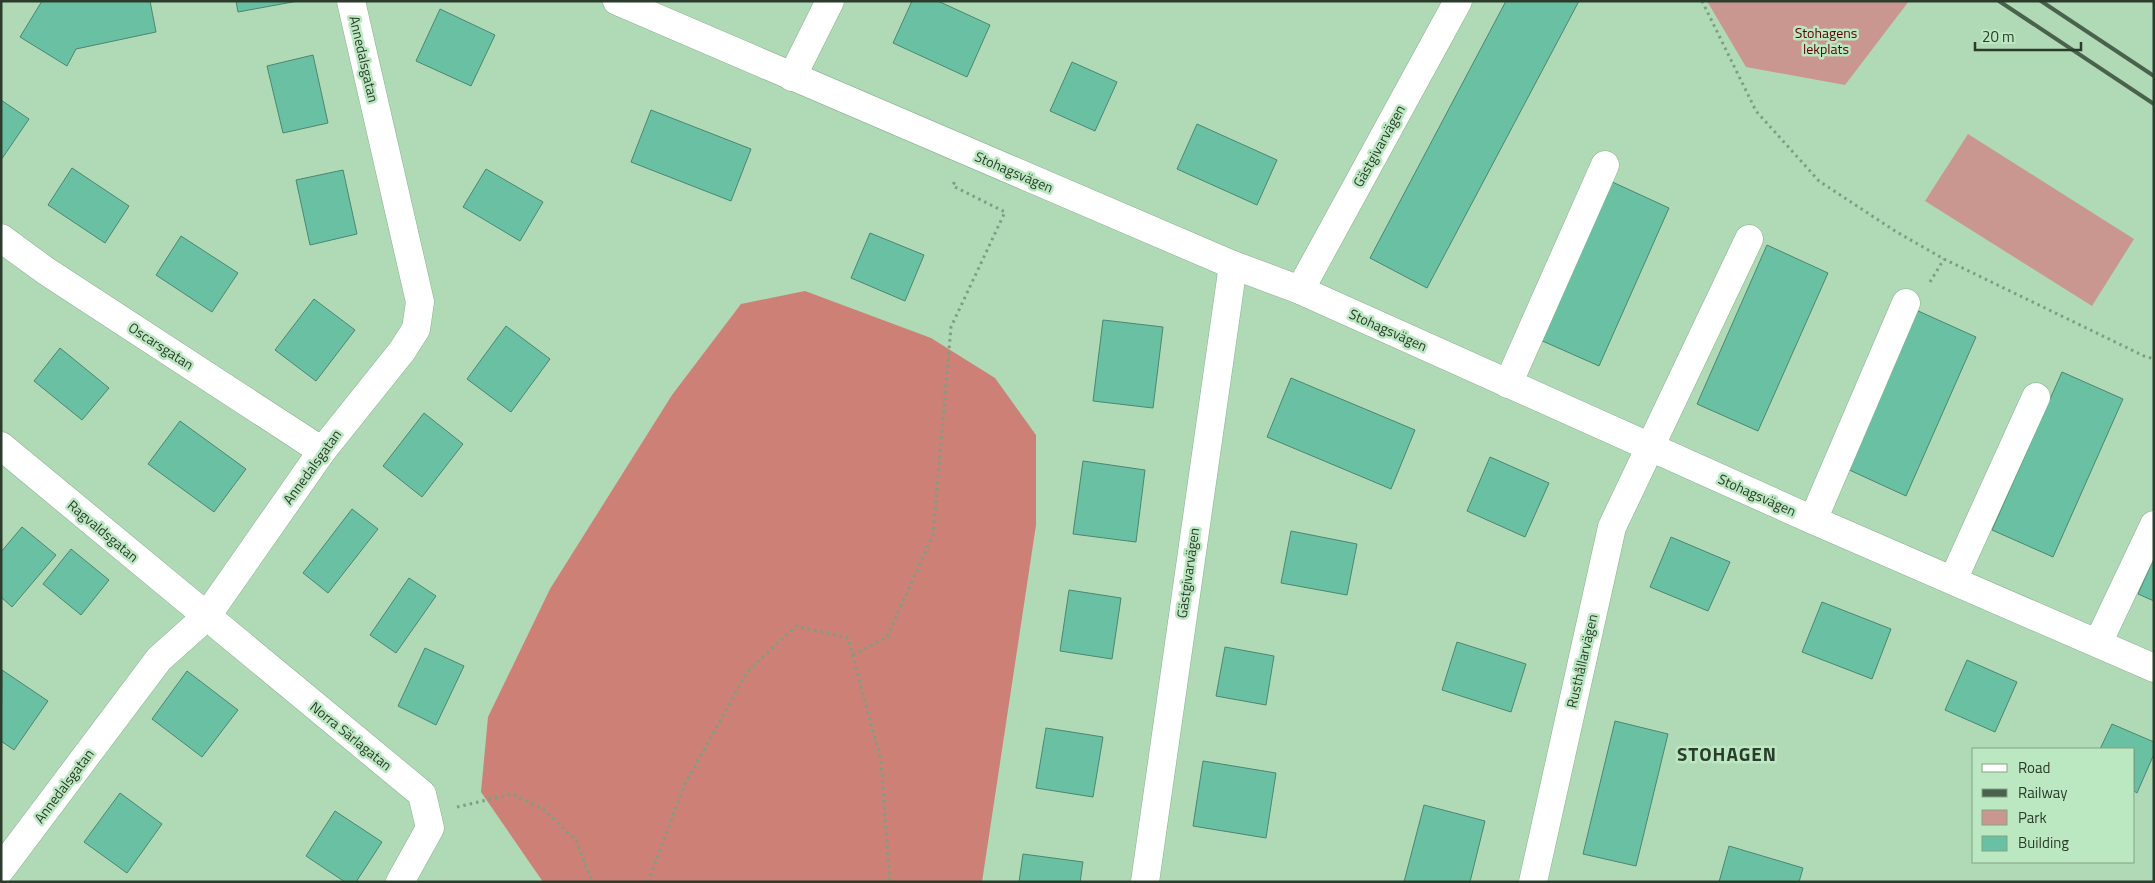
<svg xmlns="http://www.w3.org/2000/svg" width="2155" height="883" viewBox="0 0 2155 883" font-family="'Titillium Web',sans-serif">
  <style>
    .green { fill: #ca9790 }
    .forest { fill: #cd8176 }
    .building { fill: #69c0a2; stroke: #4d8671 }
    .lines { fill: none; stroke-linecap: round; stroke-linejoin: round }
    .minor-casing { stroke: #87b18d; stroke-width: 29 }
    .path { stroke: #7d9e81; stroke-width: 3; stroke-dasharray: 2.5 4; stroke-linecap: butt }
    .minor { stroke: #fff; stroke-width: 28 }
    .rail { stroke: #4a624d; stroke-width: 4 }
    .labels { text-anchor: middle; stroke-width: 5; stroke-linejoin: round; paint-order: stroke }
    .park-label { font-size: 14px; fill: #600001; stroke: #bce8c1 }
    .street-label { font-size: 14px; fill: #2b3c2d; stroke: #bce8c1 }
    .district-label { font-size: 19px; font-weight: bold; letter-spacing: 1px; fill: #2b3c2d; stroke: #bce8c1 }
  </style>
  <rect width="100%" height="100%" fill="#afdab5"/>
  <!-- green -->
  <g class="green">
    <polygon points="1707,1 1909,1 1845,85 1746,67"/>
    <polygon points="1968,134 2134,239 2092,306 1925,201"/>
  </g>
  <!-- forest -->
  <polygon class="forest" points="805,291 931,338 995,378 1036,435 1036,525 982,882 543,882 481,792 488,717 550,589 672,395 741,304"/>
  <!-- building -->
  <g class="building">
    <polygon points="42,1 150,1 156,32 76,49 67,66 20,37"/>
    <polygon points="236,1 298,1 238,12"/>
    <polygon points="912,1 938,1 990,25 967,77 893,43"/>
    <polygon points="1506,1 1579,1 1427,288 1370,258"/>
    <polygon points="440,9 495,35 471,86 416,61"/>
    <polygon points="313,55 328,123 283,133 267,66"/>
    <polygon points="1072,62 1117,82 1095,131 1050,111"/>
    <polygon points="1,100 29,119 1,160"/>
    <polygon points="651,110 751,149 731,201 631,162"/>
    <polygon points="1197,124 1277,160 1257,205 1177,169"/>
    <polygon points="72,168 129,206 105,243 48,205"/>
    <polygon points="486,169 543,202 520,241 463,207"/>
    <polygon points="343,170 357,234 310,245 296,180"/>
    <polygon points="1608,180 1669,208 1599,366 1538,339"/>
    <polygon points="870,233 924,255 905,301 851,278"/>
    <polygon points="181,236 238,273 212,312 156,275"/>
    <polygon points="1767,245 1828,273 1758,431 1697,404"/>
    <polygon points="314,299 355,330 316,381 275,350"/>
    <polygon points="1916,310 1976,337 1906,496 1845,468"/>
    <polygon points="1103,320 1163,327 1153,408 1093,401"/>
    <polygon points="506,326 550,359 511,412 467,379"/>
    <polygon points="60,348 109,388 82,420 34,381"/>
    <polygon points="2062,372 2123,399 2053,557 1992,530"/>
    <polygon points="1291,378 1415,430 1391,489 1267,437"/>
    <polygon points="424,413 463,444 422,497 383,466"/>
    <polygon points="180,421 246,469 214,512 148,464"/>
    <polygon points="1490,457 1549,483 1525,537 1467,511"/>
    <polygon points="1083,461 1145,470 1136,542 1073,534"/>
    <polygon points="352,509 378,529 328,593 303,573"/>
    <polygon points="22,527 56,555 12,607 1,597 1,552"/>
    <polygon points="1291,531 1357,544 1347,595 1281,583"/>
    <polygon points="1671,537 1730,562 1708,611 1650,587"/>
    <polygon points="71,549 109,580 81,615 43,584"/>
    <polygon points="2154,558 2154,601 2138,594"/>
    <polygon points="409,578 436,596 396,653 370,635"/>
    <polygon points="1069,590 1121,598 1112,659 1060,651"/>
    <polygon points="1822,602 1891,629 1872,679 1802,652"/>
    <polygon points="1457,642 1526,664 1511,712 1442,690"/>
    <polygon points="1225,647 1274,656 1266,705 1216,696"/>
    <polygon points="425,648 464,666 436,725 398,706"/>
    <polygon points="1967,660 2017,682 1995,732 1945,710"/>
    <polygon points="2,670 48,701 14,750 1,741"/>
    <polygon points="187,671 238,710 202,757 152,719"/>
    <polygon points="1615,721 1668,734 1636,866 1583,854"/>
    <polygon points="2112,724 2154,742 2154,754 2137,793 2134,791 2134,749 2100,749"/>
    <polygon points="1046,728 1103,737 1093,797 1036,788"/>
    <polygon points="1203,761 1276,773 1266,838 1193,826"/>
    <polygon points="120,793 162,824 127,873 84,842"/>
    <polygon points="1424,805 1485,821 1470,882 1404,882"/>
    <polygon points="335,811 382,842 356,882 345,882 306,856"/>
    <polygon points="1729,846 1803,868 1799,882 1719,882"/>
    <polygon points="1023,854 1083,862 1080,882 1019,882"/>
  </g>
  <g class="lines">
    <defs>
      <g id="minor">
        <polyline points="617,1 1233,265 1300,290 1813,520 2154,668"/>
        <polyline points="792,77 830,1"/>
        <polyline points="1,238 46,271 322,451"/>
        <polyline points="1300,290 1458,1"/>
        <polyline points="1508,384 1605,165"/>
        <polyline points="1,446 422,794 430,828 400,882"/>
        <polyline points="1813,520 1906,303"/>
        <polyline points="1953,580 2036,397"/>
        <polyline points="2098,643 2154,525"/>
        <polyline points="1,869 159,659 206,617 322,451 402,351 416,329 420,302 351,1"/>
        <polyline points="1145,882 1233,265"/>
        <polyline points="1533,882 1612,527 1749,239"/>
      </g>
    </defs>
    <!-- minor casing -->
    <use href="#minor" class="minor-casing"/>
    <!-- path -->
    <g class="path">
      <polyline points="1702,1 1756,111 1819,181 1895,231 1944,259 2144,356 2154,359"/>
      <polyline points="1930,282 1944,259"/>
      <polyline points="853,655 887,637 933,535 951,327 1005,212 953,186 955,180"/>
      <polyline points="457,807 512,794 543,809 576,840 592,882"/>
      <polyline points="648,882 685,784 747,672 796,626 848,638 881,761 890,882"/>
    </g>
    <!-- minor -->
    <use href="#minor" class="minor"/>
    <!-- rail -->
    <g class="rail">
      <polyline points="1999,1 2154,104"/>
      <polyline points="2041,1 2154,76"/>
    </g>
  </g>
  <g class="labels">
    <!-- park labels -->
    <g class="park-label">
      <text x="1826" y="38">Stohagens<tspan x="1826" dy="16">lekplats</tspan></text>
    </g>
    <!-- street labels -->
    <g class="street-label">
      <text transform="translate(364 59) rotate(77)" y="5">Annedalsgatan</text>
      <text transform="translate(1379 146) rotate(-61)" y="5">Gästgivarvägen</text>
      <text transform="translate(1014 172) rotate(23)" y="5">Stohagsvägen</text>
      <text transform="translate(1388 330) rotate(24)" y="5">Stohagsvägen</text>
      <text transform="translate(161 346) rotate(33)" y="5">Oscarsgatan</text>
      <text transform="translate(312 467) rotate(-54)" y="5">Annedalsgatan</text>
      <text transform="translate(1757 495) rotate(24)" y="5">Stohagsvägen</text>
      <text transform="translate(103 531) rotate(40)" y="5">Ragvaldsgatan</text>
      <text transform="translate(1188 573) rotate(-82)" y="5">Gästgivarvägen</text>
      <text transform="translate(1582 661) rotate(-77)" y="5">Rusthållarvägen</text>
      <text transform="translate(351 736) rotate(39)" y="5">Norra Särlagatan</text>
      <text transform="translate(64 786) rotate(-53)" y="5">Annedalsgatan</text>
    </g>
    <!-- district labels -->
    <g class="district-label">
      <text x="1727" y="761">STOHAGEN</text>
    </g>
  </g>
  <!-- border -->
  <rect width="2155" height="883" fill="none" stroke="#2b3c2d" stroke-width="5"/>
  <!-- legend -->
  <rect x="1972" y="748" width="162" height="115" fill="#bce8c1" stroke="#82a386"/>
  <rect x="1982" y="764" width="25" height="8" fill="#ffffff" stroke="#82a386"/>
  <text x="2018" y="773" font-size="15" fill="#2b3c2d">Road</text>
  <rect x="1982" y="789" width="25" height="8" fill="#4a624d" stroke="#82a386"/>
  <text x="2018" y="798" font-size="15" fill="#2b3c2d">Railway</text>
  <rect x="1982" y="810" width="25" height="15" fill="#ca9790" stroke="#82a386"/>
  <text x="2018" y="823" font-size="15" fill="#2b3c2d">Park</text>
  <rect x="1982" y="836" width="25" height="15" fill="#69c0a2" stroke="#82a386"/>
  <text x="2018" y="848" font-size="15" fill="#2b3c2d">Building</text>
  <!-- scale -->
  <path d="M1975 42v8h106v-8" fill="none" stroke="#2b3c2d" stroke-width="2.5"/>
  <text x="1982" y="42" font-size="15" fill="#2b3c2d" stroke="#bce8c1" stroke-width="4" paint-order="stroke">20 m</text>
</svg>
